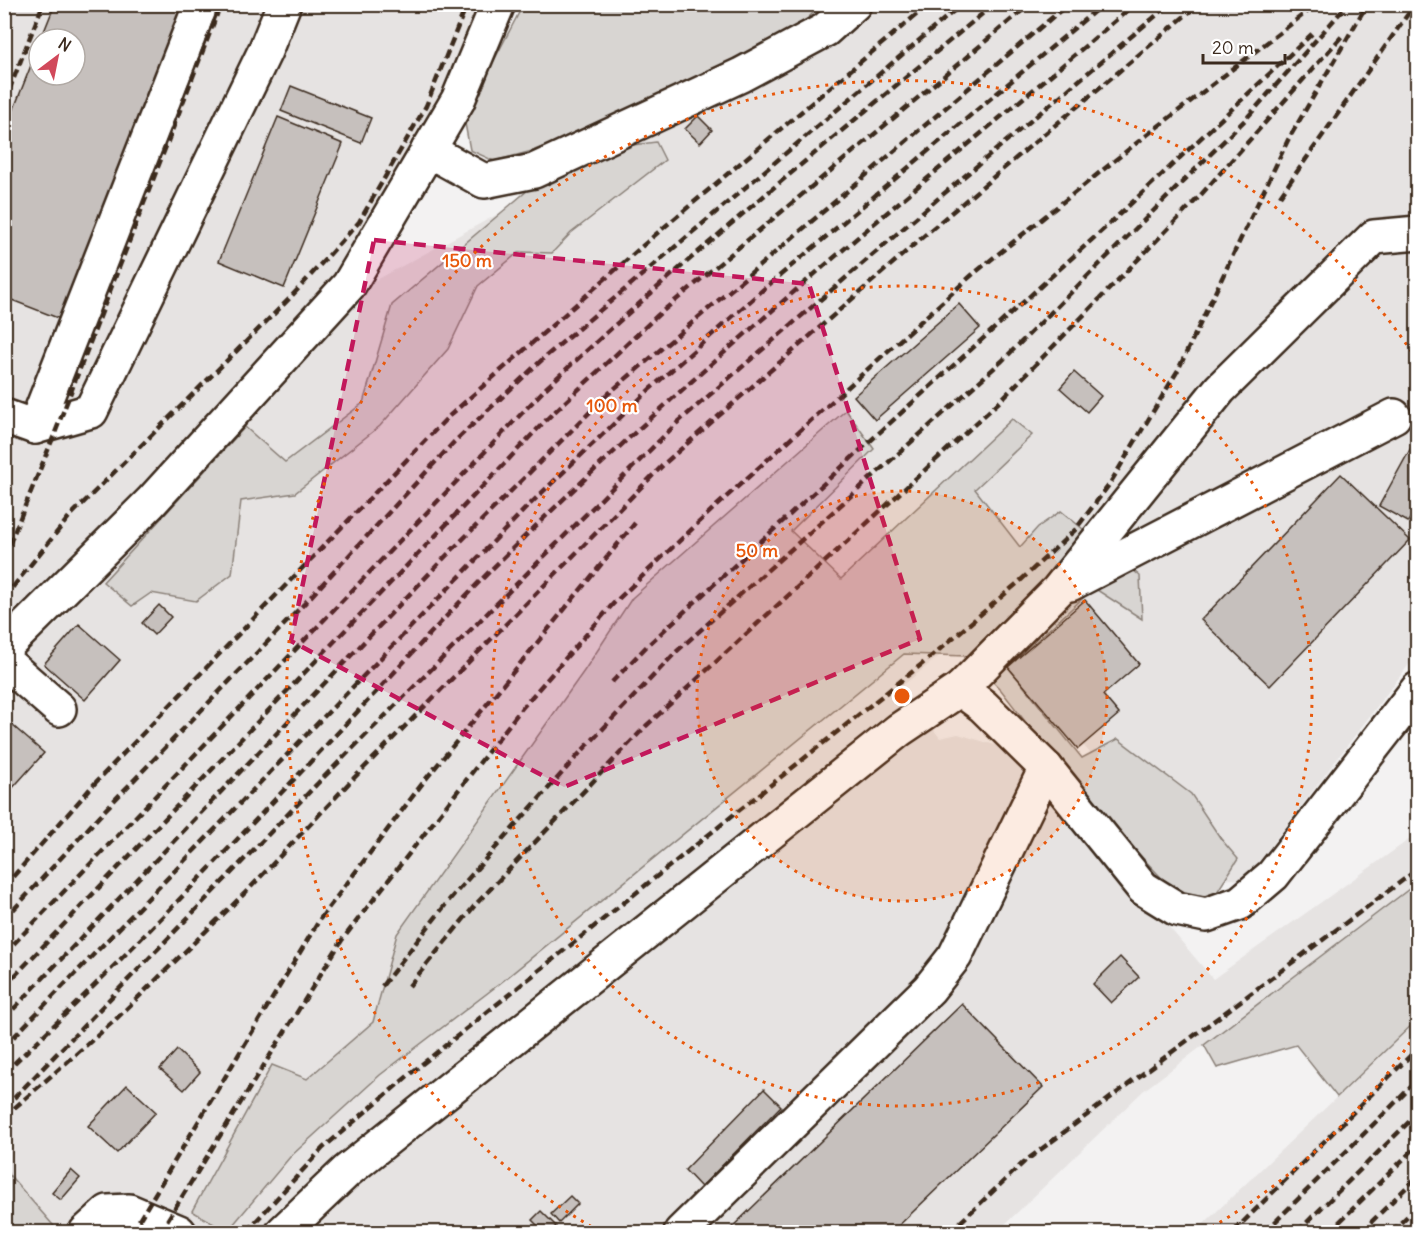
<svg xmlns="http://www.w3.org/2000/svg" width="1422" height="1237" viewBox="0 0 1422 1237" font-family="Delius,sans-serif">
  <style>
    .built { fill: #e6e3e2; fill-rule: evenodd }
    .green { fill: #d8d5d2; stroke: #8a8078; stroke-width: 1.5 }
    .building { fill: #c6c0bd; stroke: #3b2a1e; stroke-width: 1.5 }
    .lines { fill: none; stroke-linecap: round; stroke-linejoin: round }
    .minor-casing { stroke: #3b2a1e; stroke-width: 38 }
    .minor { stroke: #fff; stroke-width: 33 }
    .rail { stroke: #3b2a1e; stroke-width: 4.5; stroke-dasharray: 9 4.5; stroke-linecap: butt }
    .marked { fill: #c2185b; fill-opacity: 0.2; stroke: #c2185b; stroke-width: 4.5; stroke-dasharray: 12 8; stroke-linejoin: round }
    .ring { fill: none; stroke: #e8590c; stroke-width: 3; stroke-dasharray: 3 6 }
    .centre { fill: #e8590c; stroke: #fff; stroke-width: 3 }
    .ring-label { font-size: 18px; text-anchor: middle; font-weight: bold; fill: #e8590c; stroke: #fff; stroke-width: 4.5; stroke-linejoin: round; paint-order: stroke }
  </style>
  <rect width="100%" height="100%" fill="#f3f2f2"/>
  <filter id="ink" filterUnits="userSpaceOnUse"><feTurbulence type="fractalNoise" baseFrequency=".0167" numOctaves="2"/><feDisplacementMap in="SourceGraphic" scale="12" xChannelSelector="R" yChannelSelector="G"/><feConvolveMatrix kernelMatrix="1 2 1 2 8 2 1 2 1" color-interpolation-filters="sRGB"/></filter>
  <g filter="url(#ink)">
    <!-- built -->
    <g class="built">
      <path d="M5 5H481L441 102 345 267 131 507 5 625ZM39 39H75V75H39Z"/>
      <polygon points="790,5 1417,5 1417,654 1245,880 1195,877 980,623 901,687 940,738 958,734 1022,753 1213,979 1417,834 1417,883 1143,1091 997,1232 5,1232 4,669 59,622 358,290 498,214 582,182"/>
      <polygon points="1417,1020 1417,1232 1195,1232 1337,1097"/>
    </g>
    <!-- green -->
    <g class="green">
      <polygon points="523,5 821,5 805,21 670,99 532,151 494,161 470,150 464,118"/>
      <polygon points="656,142 665,160 571,233 552,253 519,252 478,286 448,349 380,426 295,493 241,501 232,574 196,601 151,593 132,606 103,582 245,427 285,462 363,403 392,305 534,185 609,148"/>
      <polygon points="846,410 874,449 791,531 841,579 1012,419 1032,435 975,489 1020,547 1038,527 1061,511 1140,576 1142,619 1094,588 1008,667 1082,758 1118,739 1191,794 1221,839 1238,859 1214,897 1175,892 1078,790 1001,690 967,656 904,654 498,985 380,1075 290,1157 227,1232 192,1211 272,1065 307,1079 373,1022 397,934 584,671 632,598"/>
      <polygon points="1417,883 1417,1020 1337,1097 1296,1045 1217,1068 1204,1045"/>
      <polygon points="5,1170 59,1232 5,1232"/>
    </g>
    <!-- building -->
    <g class="building">
      <polygon points="55,4 191,4 68,322 4,297 4,134 39,45 39,75 75,75 75,39 41,39"/>
      <polygon points="291,86 371,118 361,143 281,111"/>
      <polygon points="698,116 712,130 700,143 685,129"/>
      <polygon points="278,117 343,144 284,288 219,261"/>
      <polygon points="959,304 980,328 875,420 854,396"/>
      <polygon points="1074,372 1101,396 1087,412 1060,388"/>
      <polygon points="1418,435 1418,504 1408,522 1379,506"/>
      <polygon points="1341,474 1410,540 1270,686 1201,620"/>
      <polygon points="1085,600 1139,664 1103,695 1119,714 1078,749 1008,667"/>
      <polygon points="159,605 171,617 154,635 142,623"/>
      <polygon points="79,624 120,660 85,700 44,664"/>
      <polygon points="4,718 44,753 9,792 4,788"/>
      <polygon points="1120,957 1139,977 1111,1003 1093,984"/>
      <polygon points="962,1004 1043,1087 892,1232 727,1232"/>
      <polygon points="177,1050 200,1072 184,1090 160,1069"/>
      <polygon points="127,1085 156,1112 117,1153 88,1126"/>
      <polygon points="764,1089 781,1106 701,1187 685,1170"/>
      <polygon points="71,1170 80,1178 61,1200 52,1193"/>
      <polygon points="570,1196 578,1204 559,1223 551,1214"/>
      <polygon points="541,1211 556,1226 550,1232 544,1232 532,1220"/>
    </g>
    <g class="lines">
      <defs>
        <g id="minor">
          <polyline points="428,150 484,181 534,171 741,75 825,30 854,4"/>
          <polyline points="4,416 35,427 201,4"/>
          <polyline points="35,427 91,411 265,51 284,4"/>
          <polyline points="1070,584 1394,416"/>
          <polyline points="4,648 151,502 349,285 458,100 498,4"/>
          <polyline points="4,661 59,709"/>
          <polyline points="960,689 1058,590 1220,389 1374,237 1418,233"/>
          <polyline points="86,1232 108,1212 129,1211 179,1232"/>
          <polyline points="283,1232 347,1171 899,730 960,689 983,706 1046,768 1143,888 1177,909 1206,915 1240,903 1273,875 1418,689"/>
          <polyline points="681,1232 929,989 955,956 1046,768"/>
        </g>
      </defs>
      <!-- minor casing -->
      <use href="#minor" class="minor-casing"/>
      <!-- minor -->
      <use href="#minor" class="minor"/>
      <!-- rail -->
      <g class="rail">
        <polyline points="4,103 43,4"/>
        <polyline points="1280,196 1415,4"/>
        <polyline points="4,557 55,433 221,4"/>
        <polyline points="4,598 69,517 289,299 359,222 426,106 467,4"/>
        <polyline points="612,682 647,646 857,453 1107,226 1314,32"/>
        <polyline points="4,887 96,782 448,417 655,235 929,4"/>
        <polyline points="4,920 105,810 304,604 454,442 545,357 962,4"/>
        <path d="M4 954 546 388C690 254 843 130 994 4"/>
        <polyline points="382,986 450,899 579,754 676,652 1002,361 1245,120 1348,4"/>
        <polyline points="409,986 476,904 646,726 999,402 1199,197 1342,36"/>
        <polyline points="4,987 548,418 658,315 1030,4"/>
        <polyline points="4,1019 446,556 608,394 1068,4"/>
        <polyline points="4,1047 527,507 650,389 765,288 1103,4"/>
        <path d="M4 1073C128 956 244 833 360 709 410 656 459 601 511 550 708 356 924 183 1135 4"/>
        <polyline points="14,1098 318,783 677,423 941,196 1170,4"/>
        <polyline points="4,1117 114,1021 250,888 350,782 665,463 933,228 1199,4"/>
        <polyline points="132,1232 320,919 425,780 635,523"/>
        <polyline points="160,1232 342,940 522,708 613,604 714,508 972,275 1134,145 1317,4"/>
        <polyline points="246,1232 323,1148 416,1069 927,660 1020,581 1075,530 1109,485 1178,370 1288,140 1362,13 1370,4"/>
        <polyline points="950,1232 1024,1162 1418,869"/>
        <polyline points="1233,1232 1418,1048"/>
        <polyline points="1265,1232 1418,1080"/>
        <polyline points="1297,1232 1418,1113"/>
        <polyline points="1329,1232 1418,1145"/>
        <polyline points="1361,1232 1418,1176"/>
        <polyline points="1391,1232 1418,1206"/>
      </g>
    </g>
  </g>
  <!-- marked area -->
  <path class="marked" d="M374 240 809 284 920 639 564 787 291 641Z"/>
  <!-- distance rings -->
  <circle cx="902" cy="696" r="205" fill="#e8590c" fill-opacity=".12"/>
  <g class="ring">
    <circle cx="902" cy="696" r="205"/>
    <circle cx="902" cy="696" r="410"/>
    <path d="M1415 1035A615 615 0 0 1 1205 1231M599 1231A615 615 0 1 1 1415 357"/>
  </g>
  <circle cx="902" cy="696" r="9" class="centre"/>
  <g class="ring-label">
    <text x="467" y="267">150 m</text>
    <text x="612" y="412">100 m</text>
    <text x="757" y="557">50 m</text>
  </g>
  <!-- margin -->
  <rect width="1422" height="1237" fill="none" stroke="#fff" stroke-width="24"/>
  <rect x="12" y="12" width="1398" height="1213" fill="none" stroke="#3b2a1e" stroke-width="2" filter="url(#ink)"/>
  <!-- north arrow -->
  <g transform="translate(57 57) rotate(32)"><circle r="28" fill="#ffffff" stroke="#b1aaa5" stroke-width="1.5"/>
  <path d="M0-4.5L10 22L0 15L-10 22Z" fill="#d1495b"/>
  <text y="-9" font-size="16" font-weight="bold" text-anchor="middle" fill="#3b2a1e">N</text>
  </g>
  <!-- scale -->
  <path d="M1203 54v9h82v-9" fill="none" stroke="#3b2a1e" stroke-width="3"/>
  <text x="1212" y="54" font-size="18" fill="#3b2a1e" stroke="#ffffff" stroke-width="4.5" paint-order="stroke">20 m</text>
</svg>
